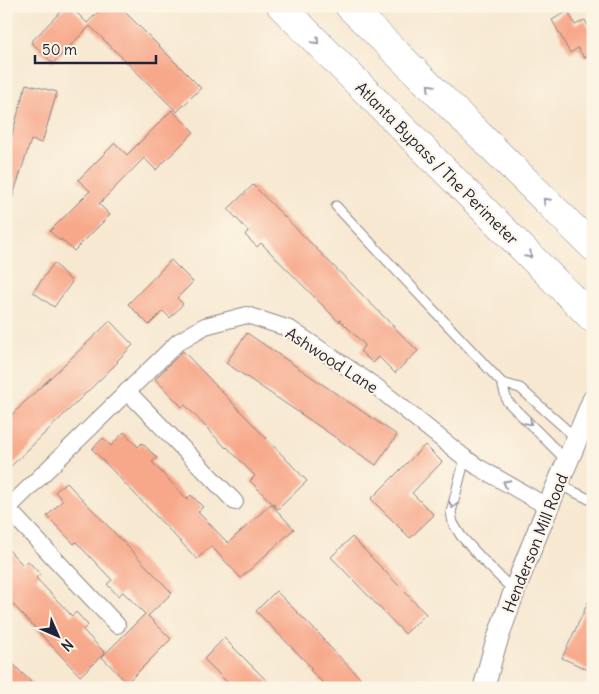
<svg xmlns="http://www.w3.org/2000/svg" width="599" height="694" viewBox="0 0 599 694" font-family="Delius,sans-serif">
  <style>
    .building { fill: #f7a88a }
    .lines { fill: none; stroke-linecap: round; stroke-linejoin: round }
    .service-casing { stroke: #8c8586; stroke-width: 11 }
    .minor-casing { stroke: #8c8586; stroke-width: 18 }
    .tertiary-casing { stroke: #8c8586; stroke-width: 23 }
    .motorway-casing { stroke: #8c8586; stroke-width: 29 }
    .service { stroke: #fff; stroke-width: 9 }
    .minor { stroke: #fff; stroke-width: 16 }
    .tertiary { stroke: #fff; stroke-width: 21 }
    .motorway { stroke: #fff; stroke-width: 28 }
    .oneway { stroke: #9c9ca7 }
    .labels { text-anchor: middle; stroke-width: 4.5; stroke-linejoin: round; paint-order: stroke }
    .street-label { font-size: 16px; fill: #22223b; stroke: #fcf5e5 }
  </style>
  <rect width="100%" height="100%" fill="#fcf5e5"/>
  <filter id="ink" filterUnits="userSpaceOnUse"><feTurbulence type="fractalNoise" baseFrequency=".02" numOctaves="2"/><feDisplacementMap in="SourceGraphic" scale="10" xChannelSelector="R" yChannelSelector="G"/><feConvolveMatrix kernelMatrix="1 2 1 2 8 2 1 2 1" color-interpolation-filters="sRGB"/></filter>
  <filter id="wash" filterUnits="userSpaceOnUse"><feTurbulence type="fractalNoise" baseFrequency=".0096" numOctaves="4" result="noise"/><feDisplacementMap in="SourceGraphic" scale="20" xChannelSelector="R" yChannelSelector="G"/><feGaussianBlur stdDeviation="1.12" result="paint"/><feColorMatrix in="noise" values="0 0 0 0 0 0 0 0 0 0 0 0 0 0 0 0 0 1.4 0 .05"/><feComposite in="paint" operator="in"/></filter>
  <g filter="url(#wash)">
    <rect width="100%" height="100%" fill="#f7e8d1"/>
    <g id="blocks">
      <!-- building -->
      <g class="building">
        <polygon points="66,6 70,6 87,23 104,6 119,6 201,88 177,112 90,26 53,63 31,42"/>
        <polygon points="568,11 575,25 585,20 593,35 593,54 584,58 578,48 570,53 552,20"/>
        <polygon points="26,84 57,92 42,143 31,140 9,208 6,208 6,137 11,138"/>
        <polygon points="172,110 194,132 156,170 144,158 99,204 110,215 74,251 61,239 60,241 50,231 90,191 78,180 115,143 127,155"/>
        <polygon points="253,185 418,351 395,373 379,357 373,363 360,351 365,345 340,320 339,322 261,243 257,247 245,235 248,231 228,209"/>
        <polygon points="171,260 193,282 177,298 183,304 170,318 163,311 149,325 128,304"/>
        <polygon points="54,263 72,282 54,307 33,292"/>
        <polygon points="110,321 133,345 117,361 118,362 6,471 6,420"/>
        <polygon points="247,333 397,435 376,465 226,363"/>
        <polygon points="183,351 307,481 278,509 250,481 255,476 227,447 226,448 185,405 182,407 155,379"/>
        <polygon points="124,432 138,447 142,443 157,458 152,462 187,499 191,495 203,507 198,512 228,543 271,504 294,529 241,578 211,546 197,559 92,449 103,438 111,446"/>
        <polygon points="425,445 442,462 412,493 434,515 410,538 371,499"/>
        <polygon points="66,482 172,593 148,616 171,639 127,683 102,657 145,614 123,592 118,596 107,584 112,580 76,542 74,544 47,516 63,500 55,492"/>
        <polygon points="352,537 426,614 405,634 331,557"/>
        <polygon points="6,547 23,565 28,561 40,574 36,578 72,616 76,612 88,625 83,630 105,653 80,676 6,597"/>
        <polygon points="276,591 324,639 323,640 370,688 328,688 310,670 312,668 256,611"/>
        <polygon points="593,592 593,672 562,658"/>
        <polygon points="224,638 274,688 233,688 204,659"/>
        <polygon points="6,657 37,688 6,688"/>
      </g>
    </g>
  </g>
  <g filter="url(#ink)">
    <use href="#blocks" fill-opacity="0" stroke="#8c8586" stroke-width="1"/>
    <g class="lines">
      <defs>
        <g id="service">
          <polyline points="336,206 502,383 507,401 567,461"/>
          <polyline points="502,383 520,388 577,439"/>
          <polyline points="465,458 451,512 453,523 461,536 483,560 513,590"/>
          <polyline points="558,484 593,501"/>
        </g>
        <g id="minor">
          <polyline points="127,391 235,502"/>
          <polyline points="8,509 117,625"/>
          <polyline points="6,510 178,342 205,326 247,315 290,329 378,388 465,458 478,467 548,507"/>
        </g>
        <path id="tertiary" d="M484 688C488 673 491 658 496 644 523 560 560 481 593 400"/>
        <g id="motorway">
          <polyline points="281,6 593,319"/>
          <polyline points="349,6 593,247"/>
        </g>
      </defs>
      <!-- service casing -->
      <use href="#service" class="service-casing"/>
      <!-- minor casing -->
      <use href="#minor" class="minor-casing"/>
      <!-- tertiary casing -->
      <use href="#tertiary" class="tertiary-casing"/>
      <!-- motorway casing -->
      <use href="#motorway" class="motorway-casing"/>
      <!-- service -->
      <use href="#service" class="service"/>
      <!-- minor -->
      <use href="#minor" class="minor"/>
      <!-- tertiary -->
      <use href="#tertiary" class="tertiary"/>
      <!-- motorway -->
      <use href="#motorway" class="motorway"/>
    </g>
    <!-- one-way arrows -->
    <defs><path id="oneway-chevron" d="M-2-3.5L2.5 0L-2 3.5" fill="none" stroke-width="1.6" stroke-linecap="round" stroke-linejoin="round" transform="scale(1.25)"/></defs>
    <g class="oneway">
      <use href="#oneway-chevron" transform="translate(316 41) rotate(45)"/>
      <use href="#oneway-chevron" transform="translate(430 87) rotate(-135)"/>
      <use href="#oneway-chevron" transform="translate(546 201) rotate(-135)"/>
      <use href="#oneway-chevron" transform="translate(529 255) rotate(45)"/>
      <use href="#oneway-chevron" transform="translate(529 422) rotate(45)"/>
      <use href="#oneway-chevron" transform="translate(506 483) rotate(-150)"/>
      <use href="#oneway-chevron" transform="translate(453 505) rotate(102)"/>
    </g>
  </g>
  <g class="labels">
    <!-- street labels -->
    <g class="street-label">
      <text transform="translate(437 163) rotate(45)" y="6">Atlanta Bypass / The Perimeter</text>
      <text transform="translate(332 360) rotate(33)" y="6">Ashwood Lane</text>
      <text transform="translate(535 543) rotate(-68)" y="6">Henderson Mill Road</text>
    </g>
  </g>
  <!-- margin -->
  <rect width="599" height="694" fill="none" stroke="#fcf5e5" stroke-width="25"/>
  <!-- north arrow -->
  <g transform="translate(58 636) rotate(135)" stroke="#fcf5e5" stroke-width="4" paint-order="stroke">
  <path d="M0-4L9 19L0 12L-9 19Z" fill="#22223b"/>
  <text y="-8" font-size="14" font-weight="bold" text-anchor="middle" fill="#22223b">N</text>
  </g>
  <!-- scale -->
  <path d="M35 55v8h121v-8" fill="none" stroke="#22223b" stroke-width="2.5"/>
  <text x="42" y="55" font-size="15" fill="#22223b" stroke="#fcf5e5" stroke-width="4" paint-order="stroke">50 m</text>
</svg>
